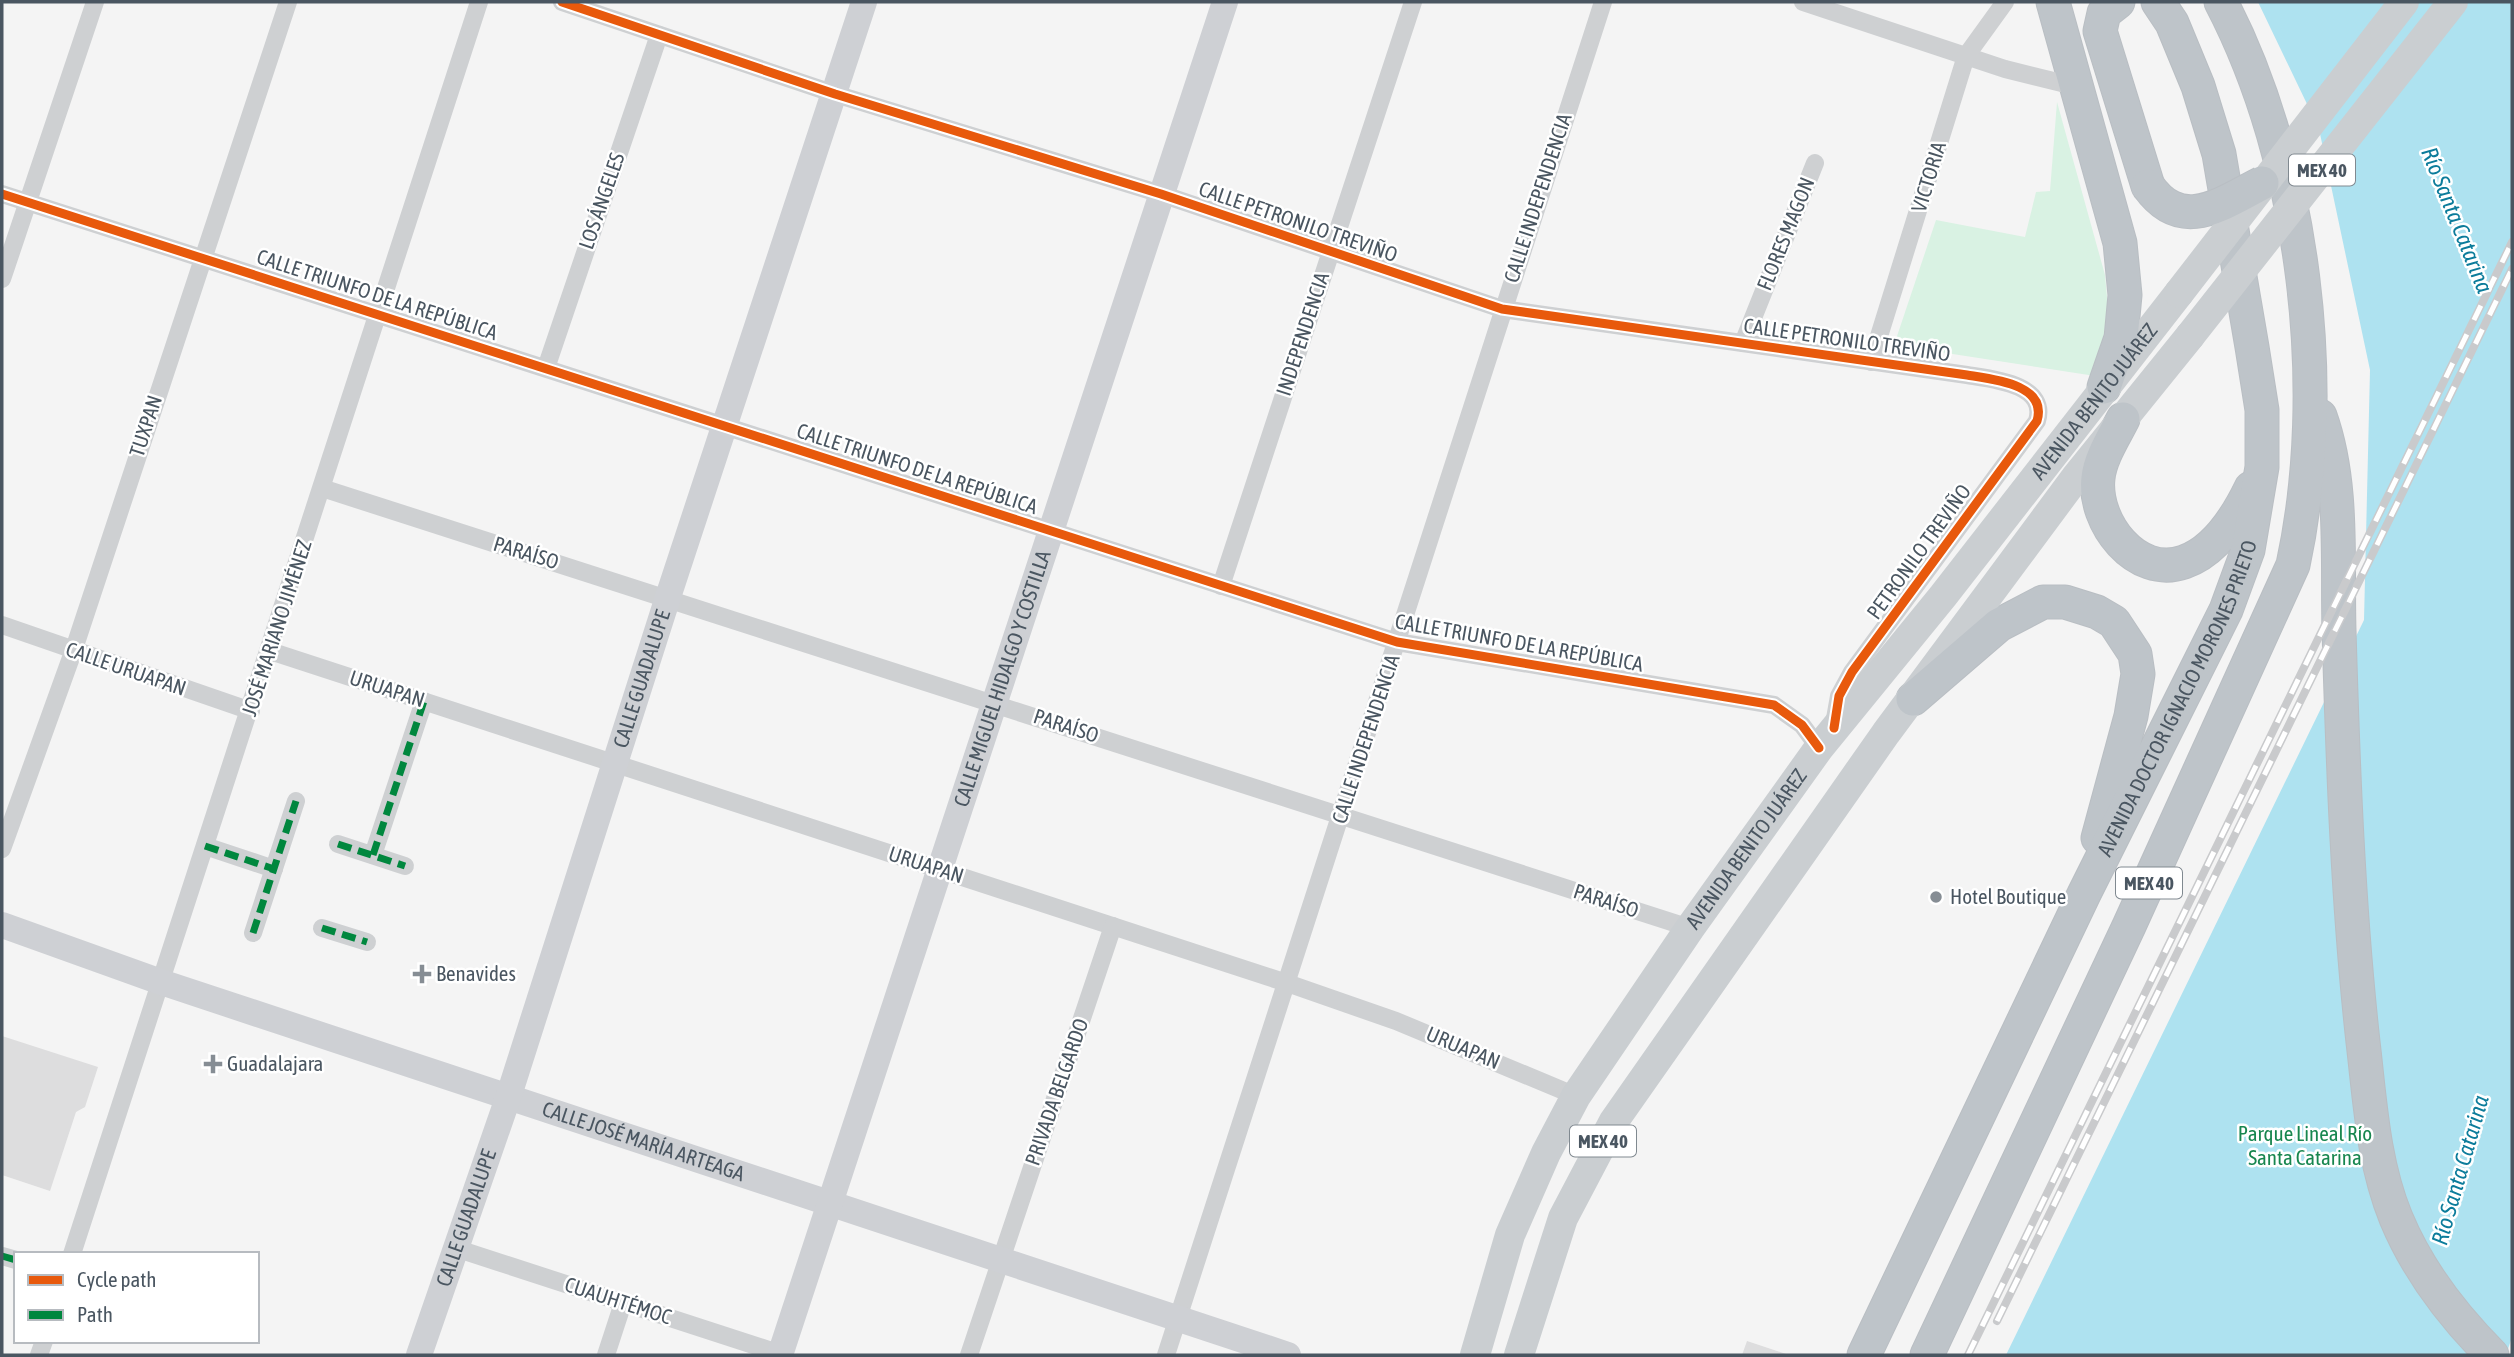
<svg xmlns="http://www.w3.org/2000/svg" width="2514" height="1357" viewBox="0 0 2514 1357" font-family="'Asap Condensed',sans-serif">
  <style>
    .green { fill: #d9f2e3 }
    .water { fill: #aee2f0 }
    .building { fill: #ddddde }
    .lines { fill: none; stroke-linecap: round; stroke-linejoin: round }
    .highway-casing { stroke: #b9bec3; stroke-width: 35 }
    .street { stroke: #ced0d2; stroke-width: 18 }
    .secondary { stroke: #ced0d4; stroke-width: 26 }
    .primary { stroke: #caced1; stroke-width: 30 }
    .highway { stroke: #bec4c9; stroke-width: 33 }
    .rail-casing { stroke: #c9cacc; stroke-width: 8 }
    .rail { stroke: #fff; stroke-width: 5; stroke-dasharray: 16; stroke-linecap: butt }
    .highway-bridge-casing { stroke: #b9bec3; stroke-width: 35; stroke-linecap: butt }
    .primary-bridge { stroke: #caced1; stroke-width: 30 }
    .highway-bridge { stroke: #bec4c9; stroke-width: 33 }
    .quiet { stroke: #00873e; stroke-width: 7; stroke-dasharray: 14 7; stroke-linecap: butt }
    .cycleway-casing { stroke: #fff; stroke-width: 13 }
    .cycleway { stroke: #e8590c; stroke-width: 9 }
    .poi-dot { fill: #868d94; stroke: #fff; stroke-width: 2.5 }
    .labels { text-anchor: middle; stroke-width: 5; stroke-linejoin: round; paint-order: stroke }
    .shield { fill: #fff; stroke: #808990; stroke-width: 2 }
    .shield-label { font-size: 19px; font-weight: bold; fill: #4a5661 }
    .street-label { font-size: 21px; fill: #4a5661; stroke: #fff }
    .poi-label { font-size: 21px; fill: #4a5661; stroke: #fff; text-anchor: start }
    .park-label { font-size: 21px; fill: #17864f; stroke: #fff }
    .water-label { font-size: 23px; font-style: italic; fill: #0c7c9b; stroke: #fff }
  </style>
  <rect width="100%" height="100%" fill="#f4f4f4"/>
  <!-- green -->
  <polygon class="green" points="2057,102 2105,275 2109,319 2095,376 1894,345 1936,220 2025,237 2036,192 2050,191"/>
  <!-- water -->
  <polygon class="water" points="2258,2 2512,2 2512,1337 2506,1355 2006,1355 2364,620 2370,370 2319,129"/>
  <!-- building -->
  <g class="building">
    <polygon points="2,1036 98,1067 85,1107 76,1112 50,1191 2,1175"/>
    <polygon points="1747,1341 1789,1355 1742,1355"/>
  </g>
  <g class="lines">
    <defs>
      <g id="highway">
        <polyline points="2053,2 2120,243 2125,295 2121,338 2104,387"/>
        <polyline points="2118,2 2104,13 2100,31 2148,186"/>
        <path d="M2320 416C2344 483 2337 560 2339 630 2343 767 2348 906 2363 1042 2370 1101 2373 1162 2396 1218 2418 1271 2452 1315 2492 1355"/>
        <path d="M2123 419C2114 437 2100 458 2098 478 2093 522 2136 579 2184 562 2216 551 2237 517 2251 488"/>
        <polyline points="1913,699 1999,625 2043,602 2065,602 2097,612 2114,622 2135,654 2138,674 2131,716 2098,838"/>
        <path id="s5" d="M1864 1355 2084 894 2226 610 2248 550 2262 467V410L2252 347 2219 154 2198 86 2172 23 2158 2"/>
        <path d="M1927 1355 2129 926 2293 565C2331 389 2305 163 2221 2"/>
      </g>
    </defs>
    <!-- highway casing -->
    <use href="#highway" class="highway-casing"/>
    <!-- street -->
    <g class="street">
      <path d="M562 2 835 94 1161 194 1502 309 1967 375C1992 379 2048 384 2037 421L1852 672 1839 696 1834 724"/>
      <polyline points="1803,2 2005,69 2078,87"/>
      <polyline points="2,194 1397,642 1774,705 1802,725 1819,748"/>
      <polyline points="2,279 95,2"/>
      <polyline points="1743,343 1815,163"/>
      <polyline points="1871,362 1966,56 2005,2"/>
      <polyline points="546,368 659,35"/>
      <polyline points="322,488 1690,928"/>
      <polyline points="1221,586 1413,2"/>
      <polyline points="2,625 251,711"/>
      <polyline points="270,651 1287,983 1396,1021 1576,1096"/>
      <polyline points="338,844 405,866"/>
      <polyline points="205,846 274,869"/>
      <polyline points="2,849 73,652 288,2"/>
      <polyline points="373,855 424,701"/>
      <polyline points="322,928 367,942"/>
      <polyline points="253,933 296,801"/>
      <polyline points="455,1248 781,1354"/>
      <polyline points="72,1254 479,2"/>
      <polyline points="2,1256 16,1260"/>
      <polyline points="39,1355 44,1341"/>
      <polyline points="606,1355 623,1303"/>
      <polyline points="969,1355 1113,926"/>
      <polyline points="1166,1355 1603,2"/>
    </g>
    <!-- secondary -->
    <g class="secondary">
      <path id="s1" d="M2 925 161 982 1288 1355"/>
      <path id="s2" d="M419 1355 509 1095 668 597 864 2"/>
      <path id="s3" d="M780 1355 1225 2"/>
    </g>
    <!-- primary -->
    <g class="primary">
      <path id="s4" d="M1475 1355 1510 1235 1546 1153 1576 1096 1690 928 1819 748 1943 596 2179 293"/>
      <polyline points="1519,1355 1563,1218 1614,1121 1886,733 2076,477 2190,336"/>
    </g>
    <!-- highway -->
    <use href="#highway" class="highway"/>
    <defs>
      <g id="rail">
        <polyline points="1997,1321 2512,269"/>
        <polyline points="1968,1355 2512,242"/>
      </g>
    </defs>
    <!-- rail casing -->
    <use href="#rail" class="rail-casing"/>
    <!-- rail -->
    <use href="#rail" class="rail"/>
    <defs>
      <path id="highway-bridge" d="M2148 186C2182 234 2221 204 2262 183"/>
    </defs>
    <!-- highway-bridge casing -->
    <use href="#highway-bridge" class="highway-bridge-casing"/>
    <!-- primary-bridge -->
    <g class="primary-bridge">
      <polyline points="2179,293 2404,2"/>
      <polyline points="2190,336 2453,2"/>
    </g>
    <!-- highway-bridge -->
    <use href="#highway-bridge" class="highway-bridge"/>
    <!-- quiet -->
    <g class="quiet">
      <polyline points="338,844 405,866"/>
      <polyline points="205,846 274,869"/>
      <polyline points="373,855 424,701"/>
      <polyline points="322,928 367,942"/>
      <polyline points="253,933 296,801"/>
      <polyline points="2,1256 16,1260"/>
    </g>
    <defs>
      <g id="cycleway">
        <path d="M562 2 835 94 1161 194 1502 309 1967 375C1992 379 2048 384 2037 421L1852 672 1839 696 1834 728"/>
        <polyline points="2,194 1397,642 1774,705 1802,725 1819,748"/>
      </g>
    </defs>
    <!-- cycleway casing -->
    <use href="#cycleway" class="cycleway-casing"/>
    <!-- cycleway -->
    <use href="#cycleway" class="cycleway"/>
  </g>
  <!-- markers -->
  <g class="poi-dot">
    <circle cx="1936" cy="897" r="7"/>
    <path d="M418.5 963.5h7v7h7v7h-7v7h-7v-7h-7v-7h7z"/>
    <path d="M209.5 1053.5h7v7h7v7h-7v7h-7v-7h-7v-7h7z"/>
  </g>
  <g class="labels">
    <!-- shield labels -->
    <g class="shield">
      <rect x="2289" y="154.5" width="66" height="31" rx="5"/>
      <rect x="2116" y="867.5" width="66" height="31" rx="5"/>
      <rect x="1570" y="1125.5" width="66" height="31" rx="5"/>
    </g>
    <g class="shield-label">
      <text x="2322" y="177">MEX 40</text>
      <text x="2149" y="890">MEX 40</text>
      <text x="1603" y="1148">MEX 40</text>
    </g>
    <!-- street labels -->
    <g class="street-label">
      <text transform="translate(1929 177) rotate(-73)" y="7">VICTORIA</text>
      <text transform="translate(1538 198) rotate(-72)" y="7">CALLE INDEPENDENCIA</text>
      <text transform="translate(602 201) rotate(-71)" y="7">LOS ÁNGELES</text>
      <text transform="translate(1298 222) rotate(19)" y="7">CALLE PETRONILO TREVIÑO</text>
      <text transform="translate(1786 234) rotate(-68)" y="7">FLORES MAGON</text>
      <text transform="translate(377 295) rotate(18)" y="7">CALLE TRIUNFO DE LA REPÚBLICA</text>
      <text transform="translate(1303 334) rotate(-72)" y="7">INDEPENDENCIA</text>
      <text transform="translate(1847 340) rotate(8)" y="7">CALLE PETRONILO TREVIÑO</text>
      <text dy="7" stroke="none"><textPath href="#s4" startOffset="1146">AVENIDA BENITO JUÁREZ</textPath></text>
      <text transform="translate(146 426) rotate(-72)" y="7">TUXPAN</text>
      <text transform="translate(917 469) rotate(18)" y="7">CALLE TRIUNFO DE LA REPÚBLICA</text>
      <text transform="translate(1919 552) rotate(-54)" y="7">PETRONILO TREVIÑO</text>
      <text transform="translate(526 553) rotate(17)" y="7">PARAÍSO</text>
      <text transform="translate(277 628) rotate(-72)" y="7">JOSÉ MARIANO JIMÉNEZ</text>
      <text transform="translate(1519 643) rotate(10)" y="7">CALLE TRIUNFO DE LA REPÚBLICA</text>
      <text transform="translate(126 669) rotate(19)" y="7">CALLE URUAPAN</text>
      <text dy="7" stroke="none"><textPath href="#s2" startOffset="712">CALLE GUADALUPE</textPath></text>
      <text dy="7" stroke="none"><textPath href="#s3" startOffset="712">CALLE MIGUEL HIDALGO Y COSTILLA</textPath></text>
      <text transform="translate(387 689) rotate(18)" y="7">URUAPAN</text>
      <text dy="7" stroke="none"><textPath href="#s5" startOffset="728">AVENIDA DOCTOR IGNACIO MORONES PRIETO</textPath></text>
      <text transform="translate(1066 726) rotate(18)" y="7">PARAÍSO</text>
      <text transform="translate(1366 739) rotate(-72)" y="7">CALLE INDEPENDENCIA</text>
      <text dy="7" stroke="none"><textPath href="#s4" startOffset="579">AVENIDA BENITO JUÁREZ</textPath></text>
      <text transform="translate(926 865) rotate(18)" y="7">URUAPAN</text>
      <text transform="translate(1606 901) rotate(18)" y="7">PARAÍSO</text>
      <text transform="translate(1463 1048) rotate(23)" y="7">URUAPAN</text>
      <text transform="translate(1057 1092) rotate(-71)" y="7">PRIVADA BELGARDO</text>
      <text dy="7" stroke="none"><textPath href="#s1" startOffset="677">CALLE JOSÉ MARÍA ARTEAGA</textPath></text>
      <text dy="7" stroke="none"><textPath href="#s2" startOffset="145">CALLE GUADALUPE</textPath></text>
      <text transform="translate(618 1301) rotate(18)" y="7">CUAUHTÉMOC</text>
    </g>
    <!-- poi labels -->
    <g class="poi-label">
      <text x="1950" y="904">Hotel Boutique</text>
      <text x="436" y="981">Benavides</text>
      <text x="227" y="1071">Guadalajara</text>
    </g>
    <!-- park labels -->
    <g class="park-label">
      <text x="2305" y="1141">Parque Lineal Río<tspan x="2305" dy="24">Santa Catarina</tspan></text>
    </g>
    <!-- water labels -->
    <g class="water-label">
      <text transform="translate(2457 220) rotate(68)" y="8">Río Santa Catarina</text>
      <text transform="translate(2460 1170) rotate(-74)" y="8">Río Santa Catarina</text>
    </g>
  </g>
  <!-- border -->
  <rect width="2514" height="1357" fill="none" stroke="#4a5661" stroke-width="7"/>
  <!-- legend -->
  <rect x="14" y="1252" width="245" height="91" fill="#ffffff" stroke="#b7bbc0" stroke-width="2"/>
  <rect x="28" y="1275" width="35" height="10" fill="#e8590c" stroke="#b7bbc0" stroke-width="2"/>
  <text x="77" y="1287" font-size="21" fill="#4a5661">Cycle path</text>
  <rect x="28" y="1310" width="35" height="10" fill="#00873e" stroke="#b7bbc0" stroke-width="2"/>
  <text x="77" y="1322" font-size="21" fill="#4a5661">Path</text>
</svg>
